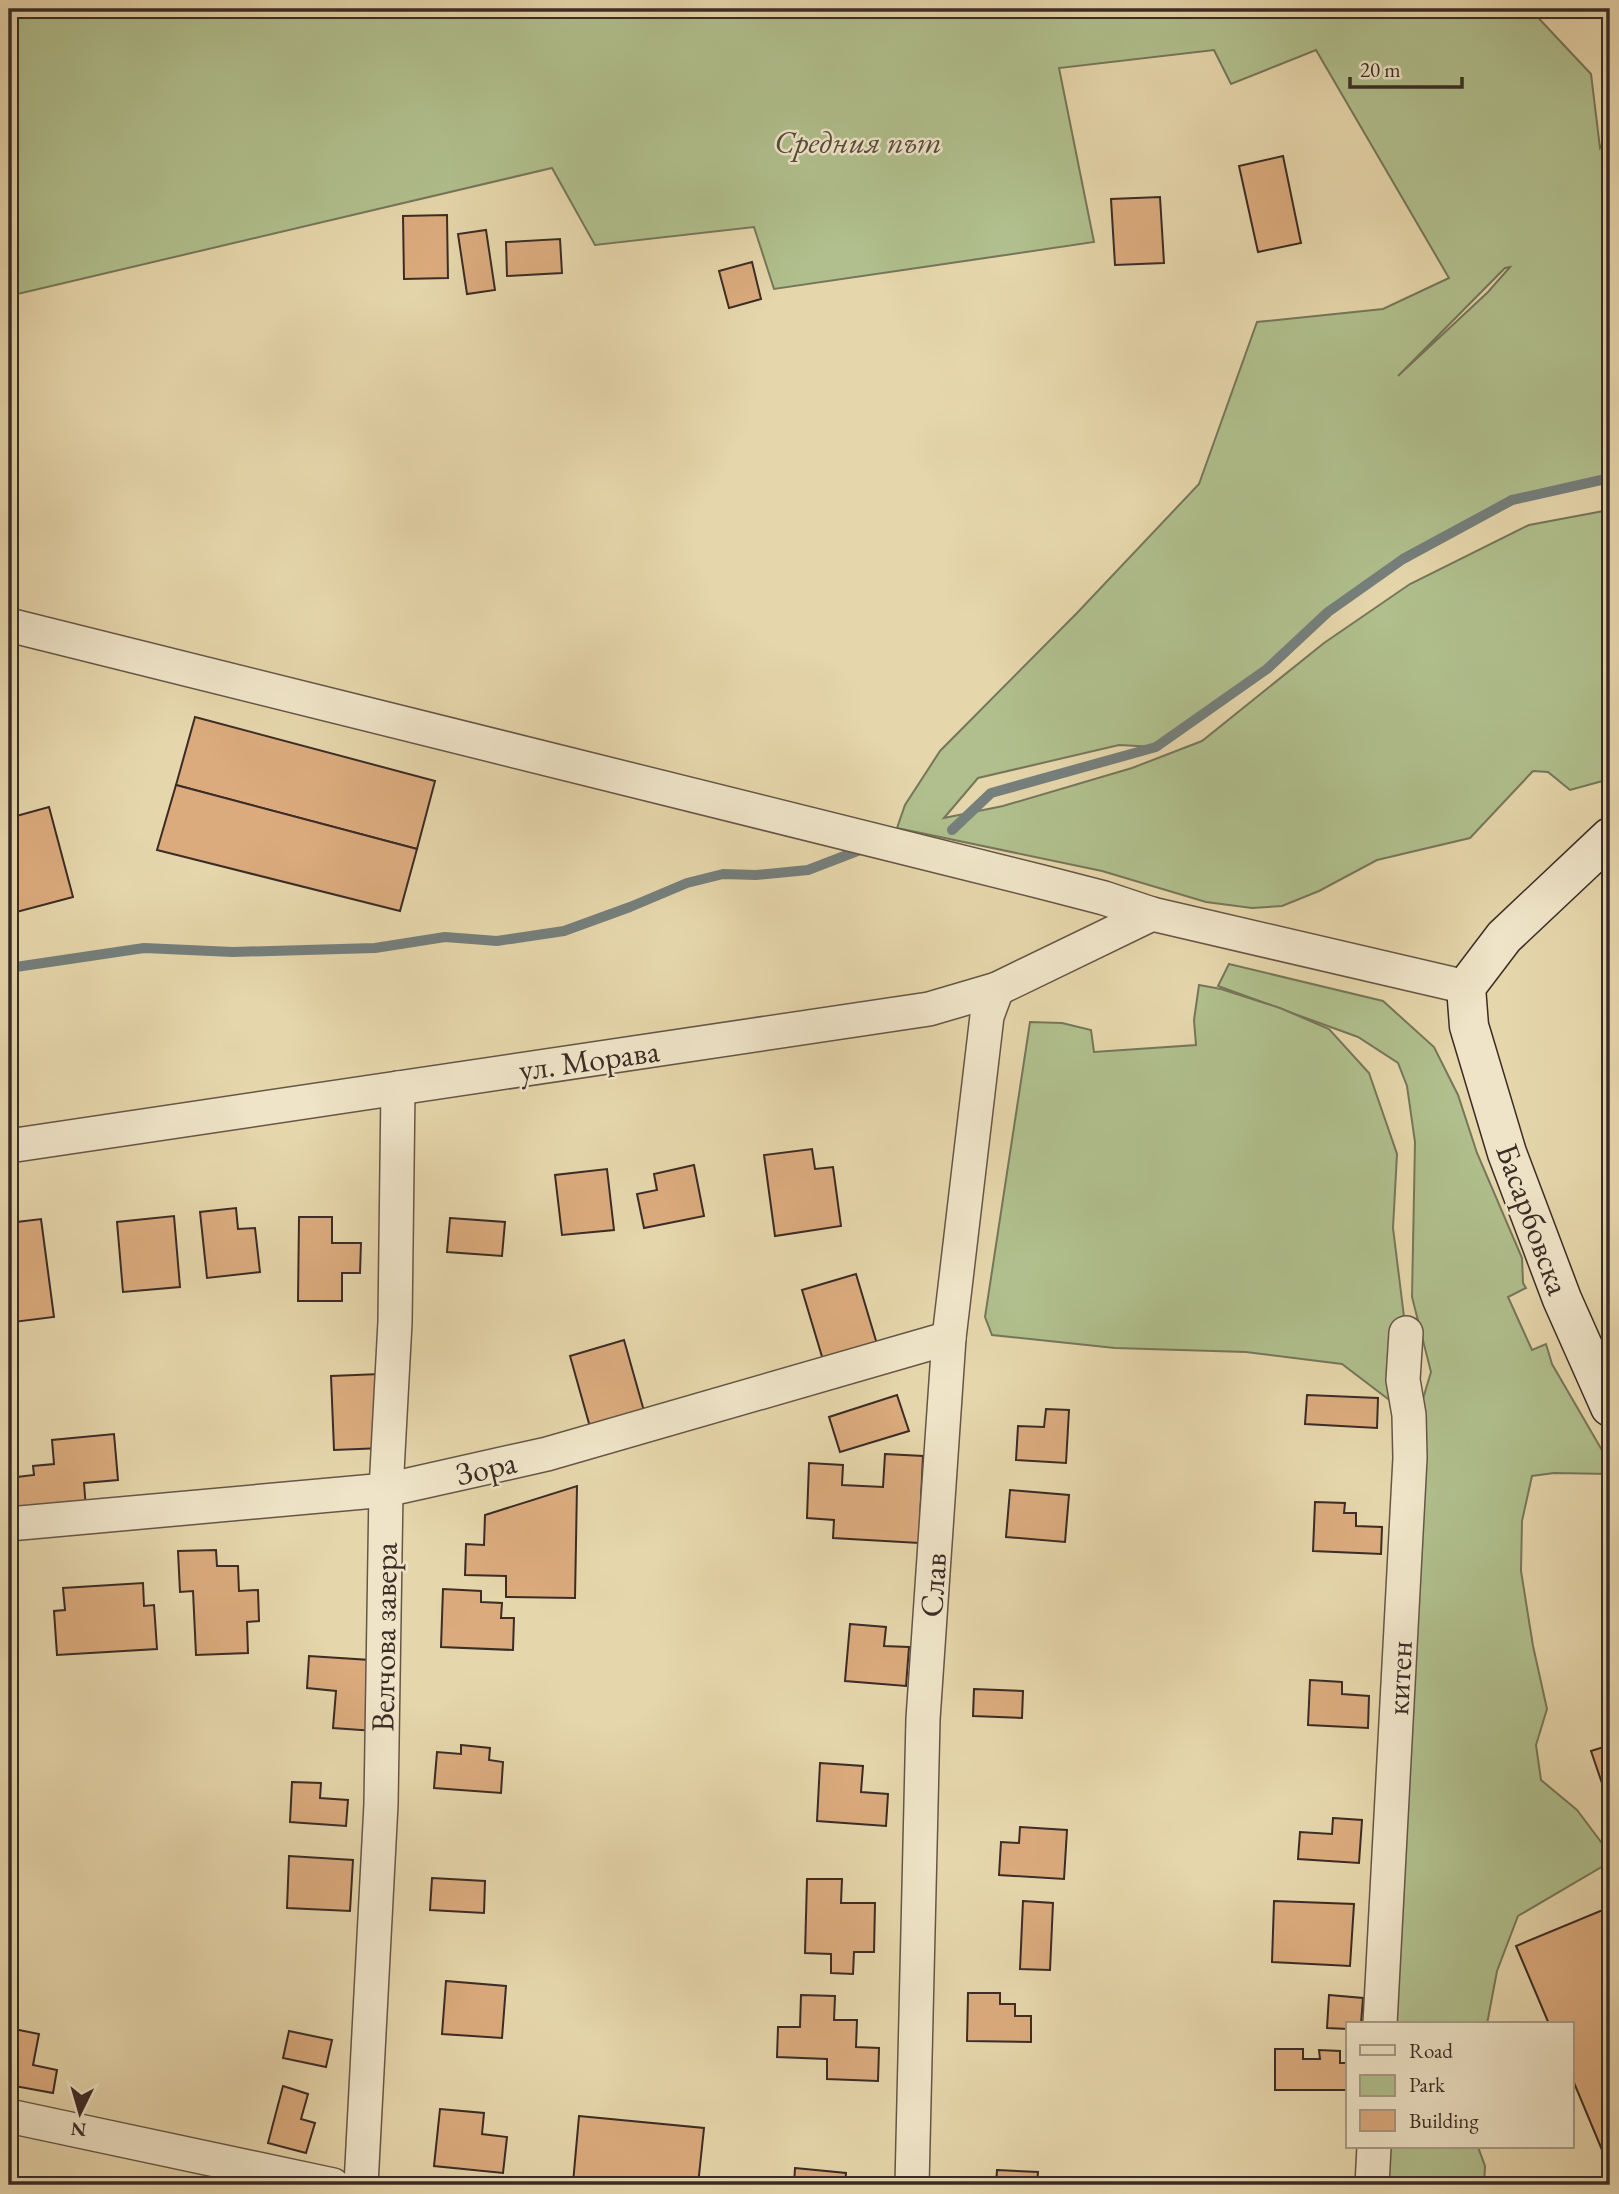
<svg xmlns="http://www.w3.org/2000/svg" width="1619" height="2194" viewBox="0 0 1619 2194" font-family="'EB Garamond',serif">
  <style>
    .green { fill: #b0bf8d; stroke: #76765a; stroke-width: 2; fill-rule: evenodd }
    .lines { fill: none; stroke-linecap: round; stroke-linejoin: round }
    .stream { stroke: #757f7c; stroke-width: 10 }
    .building { fill: #dbab7e; stroke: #3b2c26; stroke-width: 2 }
    .street-casing { stroke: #665647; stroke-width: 36 }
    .secondary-casing { stroke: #3b2c26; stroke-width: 41 }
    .street { stroke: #efe4c8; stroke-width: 33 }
    .secondary { stroke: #efe4c8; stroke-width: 38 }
    .labels { text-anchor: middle; stroke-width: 5; stroke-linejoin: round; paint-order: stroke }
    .park-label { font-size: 32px; font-style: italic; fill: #52493b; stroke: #efe4c8 }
    .street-label { font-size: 32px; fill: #3b2c26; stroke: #efe4c8 }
  </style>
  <rect width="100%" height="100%" fill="#e6d6ab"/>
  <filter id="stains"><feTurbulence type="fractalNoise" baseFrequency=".00286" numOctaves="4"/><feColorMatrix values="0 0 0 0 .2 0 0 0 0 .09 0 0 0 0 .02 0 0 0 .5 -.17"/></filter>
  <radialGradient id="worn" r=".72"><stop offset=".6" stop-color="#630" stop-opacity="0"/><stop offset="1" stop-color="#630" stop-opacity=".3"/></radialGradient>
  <!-- green -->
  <g class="green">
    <path d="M9 9H1530L1591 74 1600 148 1610 133V478L1512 500 1403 559 1328 612 1267 669 1156 747 1119 745 978 778 944 818 1003 806 1132 768 1202 741 1324 643 1410 584 1529 525 1609 510 1610 779 1570 790 1548 772 1533 771 1470 838 1377 860 1319 891 1282 906 1252 908 1206 902 1102 871 897 828 905 805 940 751 1077 613 1199 484 1257 322 1383 309 1449 278 1316 50 1231 84 1214 50 1059 68 1094 242 774 289 754 227 595 245 552 168 9 296ZM1510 267 1488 292 1398 376 1505 268Z"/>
    <polygon points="1229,964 1383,1001 1434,1047 1458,1095 1477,1153 1522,1258 1523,1283 1526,1288 1508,1297 1532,1350 1546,1344 1552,1364 1610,1464 1610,1474 1554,1473 1532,1476 1522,1521 1521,1571 1533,1646 1547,1709 1536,1745 1541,1780 1577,1810 1610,1854 1610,1862 1518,1916 1497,1971 1487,2024 1372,2024 1413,1432 1431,1372 1412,1297 1415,1142 1407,1086 1398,1063 1358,1037 1218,986"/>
    <polygon points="1199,985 1221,989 1280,1008 1329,1029 1369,1073 1397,1154 1393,1228 1406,1333 1409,1415 1342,1364 1246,1352 1115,1348 992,1335 985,1317 1030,1022 1062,1023 1091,1030 1094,1052 1196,1045 1194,1020"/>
    <polygon points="1366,2147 1478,2147 1485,2166 1484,2185 1365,2185"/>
  </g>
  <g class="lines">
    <!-- stream -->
    <g class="stream">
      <polyline points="952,830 991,793 1156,747 1267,669 1328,612 1403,559 1512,500 1610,478"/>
      <polyline points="9,968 144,948 233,952 375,948 445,937 497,941 564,931 630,907 687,883 723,874 756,875 808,870 860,850"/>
    </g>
  </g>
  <!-- building -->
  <g class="building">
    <polygon points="1283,156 1301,243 1258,252 1239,166"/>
    <polygon points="1160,197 1164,263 1115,265 1111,199"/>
    <polygon points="447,215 448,278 404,279 403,216"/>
    <polygon points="486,230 495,290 467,294 458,234"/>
    <polygon points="560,239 562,273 507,276 506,242"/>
    <polygon points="752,262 761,299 729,308 719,271"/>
    <polygon points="195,717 435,781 417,849 176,785"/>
    <polygon points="176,785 417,849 400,911 157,850"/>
    <polygon points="49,807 73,897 9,914 9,818"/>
    <polygon points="812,1149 815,1169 833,1167 841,1226 775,1236 764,1155"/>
    <polygon points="694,1165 704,1216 644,1228 637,1194 657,1190 654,1174"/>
    <polygon points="607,1169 614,1230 562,1235 555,1175"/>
    <polygon points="236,1208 238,1229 255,1228 260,1272 207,1278 200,1212"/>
    <polygon points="174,1216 180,1287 123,1292 117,1222"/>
    <polygon points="299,1217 332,1217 332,1243 361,1243 360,1273 342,1273 342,1301 298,1301"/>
    <polygon points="450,1218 505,1222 502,1256 447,1252"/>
    <polygon points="41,1219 54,1317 14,1322 9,1281 9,1223"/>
    <polygon points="856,1274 877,1344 823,1360 802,1290"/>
    <polygon points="624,1340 644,1411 590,1427 570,1356"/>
    <polygon points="380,1374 383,1448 334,1450 331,1376"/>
    <polygon points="897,1395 909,1431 840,1452 829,1417"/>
    <polygon points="1307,1395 1378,1398 1377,1428 1305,1424"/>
    <polygon points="1046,1409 1069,1410 1066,1463 1016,1460 1018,1426 1044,1427"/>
    <polygon points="114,1434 118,1480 84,1483 86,1509 9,1516 9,1478 34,1475 33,1466 54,1464 52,1440"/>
    <polygon points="885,1454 923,1456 919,1543 833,1538 834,1520 807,1518 809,1463 843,1465 842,1485 883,1487"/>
    <polygon points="577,1486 575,1598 506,1597 506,1576 465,1575 466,1544 484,1545 485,1515"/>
    <polygon points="1010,1490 1069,1495 1065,1542 1006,1537"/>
    <polygon points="1315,1502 1345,1503 1344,1513 1356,1513 1356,1526 1382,1527 1381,1554 1313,1551"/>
    <polygon points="216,1550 217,1566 238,1566 239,1591 258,1590 259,1621 247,1622 248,1653 196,1655 193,1591 180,1592 178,1551"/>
    <polygon points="143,1583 144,1606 154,1605 157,1649 57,1655 54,1611 65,1610 63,1588"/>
    <polygon points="443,1589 481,1591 481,1602 502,1603 501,1618 514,1618 513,1650 441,1647"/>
    <polygon points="850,1624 886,1627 884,1646 909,1647 906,1686 845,1681"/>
    <polygon points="309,1656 370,1660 375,1731 333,1728 336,1691 307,1688"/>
    <polygon points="1310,1680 1342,1682 1342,1694 1369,1696 1368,1728 1308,1725"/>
    <polygon points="974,1689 1023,1691 1022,1718 973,1716"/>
    <polygon points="461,1745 490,1748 489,1760 503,1762 501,1793 434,1788 437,1752 461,1754"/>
    <polygon points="1610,1745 1610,1787 1604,1789 1591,1751"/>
    <polygon points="820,1763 863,1766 861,1792 888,1794 886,1826 817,1821"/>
    <polygon points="292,1782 321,1783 320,1798 348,1800 346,1826 290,1822"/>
    <polygon points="1333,1818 1362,1820 1359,1863 1298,1859 1300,1832 1332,1834"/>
    <polygon points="1020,1827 1067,1830 1064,1879 999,1875 1001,1842 1019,1843"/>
    <polygon points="289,1856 353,1860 350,1911 287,1908"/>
    <polygon points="432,1878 485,1881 484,1913 430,1910"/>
    <polygon points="807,1879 842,1879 841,1903 875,1903 874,1952 854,1952 853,1974 831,1973 831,1954 805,1953"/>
    <polygon points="1023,1901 1053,1903 1050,1970 1020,1969"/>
    <polygon points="1274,1901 1354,1904 1350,1966 1272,1962"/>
    <polygon points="1610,1907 1610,2169 1572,2078 1572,2024 1549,2024 1516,1946"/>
    <polygon points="446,1981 506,1986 502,2038 442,2034"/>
    <polygon points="968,1993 1000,1993 1000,2004 1015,2004 1015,2016 1031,2016 1031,2042 967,2041"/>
    <polygon points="801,1995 835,1996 834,2020 857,2020 856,2047 879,2048 878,2081 827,2079 827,2059 777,2057 778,2027 800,2027"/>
    <polygon points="1329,1995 1363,1998 1361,2024 1348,2024 1348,2029 1327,2028"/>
    <polygon points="9,2028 39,2034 33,2065 57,2070 53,2093 9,2085"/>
    <polygon points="289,2031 332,2040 326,2067 283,2058"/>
    <polygon points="1275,2049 1303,2049 1303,2059 1320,2059 1319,2050 1340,2051 1340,2063 1348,2063 1348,2090 1275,2090"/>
    <polygon points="283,2086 308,2094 301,2119 315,2123 306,2153 268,2143"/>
    <polygon points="440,2109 484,2113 482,2134 507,2137 503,2173 434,2166"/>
    <polygon points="579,2116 704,2128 698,2185 573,2183"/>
    <polygon points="795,2168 846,2173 845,2185 794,2185"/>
    <polygon points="997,2170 1038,2172 1037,2185 970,2185 996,2185"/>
  </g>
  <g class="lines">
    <defs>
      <g id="street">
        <polyline points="9,625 1042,882 1104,898 1152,914 1466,987"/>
        <polyline points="9,1146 929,1009 997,989 1152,914"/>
        <polyline points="9,1524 386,1490 547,1454 949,1338"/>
        <polyline points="1380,2024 1410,1458 1409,1415 1403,1380 1406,1333"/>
        <polyline points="9,2116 333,2185"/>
        <polyline points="361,2185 381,1804 386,1490 395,1322 398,1088"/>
        <polyline points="912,2185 923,1719 949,1338 987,1016 997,989"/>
        <polyline points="1372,2185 1374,2147"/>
      </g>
      <polyline id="secondary" points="1610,837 1504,937 1466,987 1469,1026 1507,1153 1562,1299 1610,1407"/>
    </defs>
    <!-- street casing -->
    <use href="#street" class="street-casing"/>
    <!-- secondary casing -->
    <use href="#secondary" class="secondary-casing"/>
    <!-- street -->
    <use href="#street" class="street"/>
    <!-- secondary -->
    <use href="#secondary" class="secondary"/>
  </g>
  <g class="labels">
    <!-- park labels -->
    <g class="park-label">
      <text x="858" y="153">Средния път</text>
    </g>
    <!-- street labels -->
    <g class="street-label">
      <text transform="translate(589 1060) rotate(-8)" y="11">ул. Морава</text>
      <text transform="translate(1533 1219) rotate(70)" y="11">Басарбовска</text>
      <text transform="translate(486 1468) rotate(-13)" y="11">Зора</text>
      <text transform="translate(933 1585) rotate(-86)" y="11">Слав</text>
      <text transform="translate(384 1637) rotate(-89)" y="11">Велчова завера</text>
      <text transform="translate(1399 1678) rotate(-87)" y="11">китен</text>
    </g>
  </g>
  <!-- margin -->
  <rect width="1619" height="2194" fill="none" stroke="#e6d6ab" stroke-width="35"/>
  <rect x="10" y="10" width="1598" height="2173" fill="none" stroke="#3b2c26" stroke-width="3.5"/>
  <rect x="18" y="18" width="1584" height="2159" fill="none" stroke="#3b2c26" stroke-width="2"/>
  <!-- legend -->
  <rect x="1346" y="2022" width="228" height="126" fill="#efe4c8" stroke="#a79a87" stroke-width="2"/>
  <rect x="1360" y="2045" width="35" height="10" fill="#efe4c8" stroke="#a79a87" stroke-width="2"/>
  <text x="1409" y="2058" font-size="21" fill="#3b2c26">Road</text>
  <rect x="1360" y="2075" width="35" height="21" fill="#b0bf8d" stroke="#a79a87" stroke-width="2"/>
  <text x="1409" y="2092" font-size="21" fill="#3b2c26">Park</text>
  <rect x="1360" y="2110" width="35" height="21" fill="#dbab7e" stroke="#a79a87" stroke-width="2"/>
  <text x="1409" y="2128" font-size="21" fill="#3b2c26">Building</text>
  <!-- north arrow -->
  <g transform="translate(80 2113) rotate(185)" stroke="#efe4c8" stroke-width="5" paint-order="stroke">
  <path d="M0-5L12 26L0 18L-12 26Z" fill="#3b2c26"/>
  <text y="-10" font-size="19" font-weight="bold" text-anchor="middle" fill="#3b2c26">N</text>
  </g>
  <!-- scale -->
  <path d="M1350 77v10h112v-10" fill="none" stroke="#3b2c26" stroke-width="3.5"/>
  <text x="1360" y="77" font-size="21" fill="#3b2c26" stroke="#efe4c8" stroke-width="5" paint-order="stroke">20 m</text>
  <rect width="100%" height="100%" filter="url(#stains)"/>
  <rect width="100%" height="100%" fill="url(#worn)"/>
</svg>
